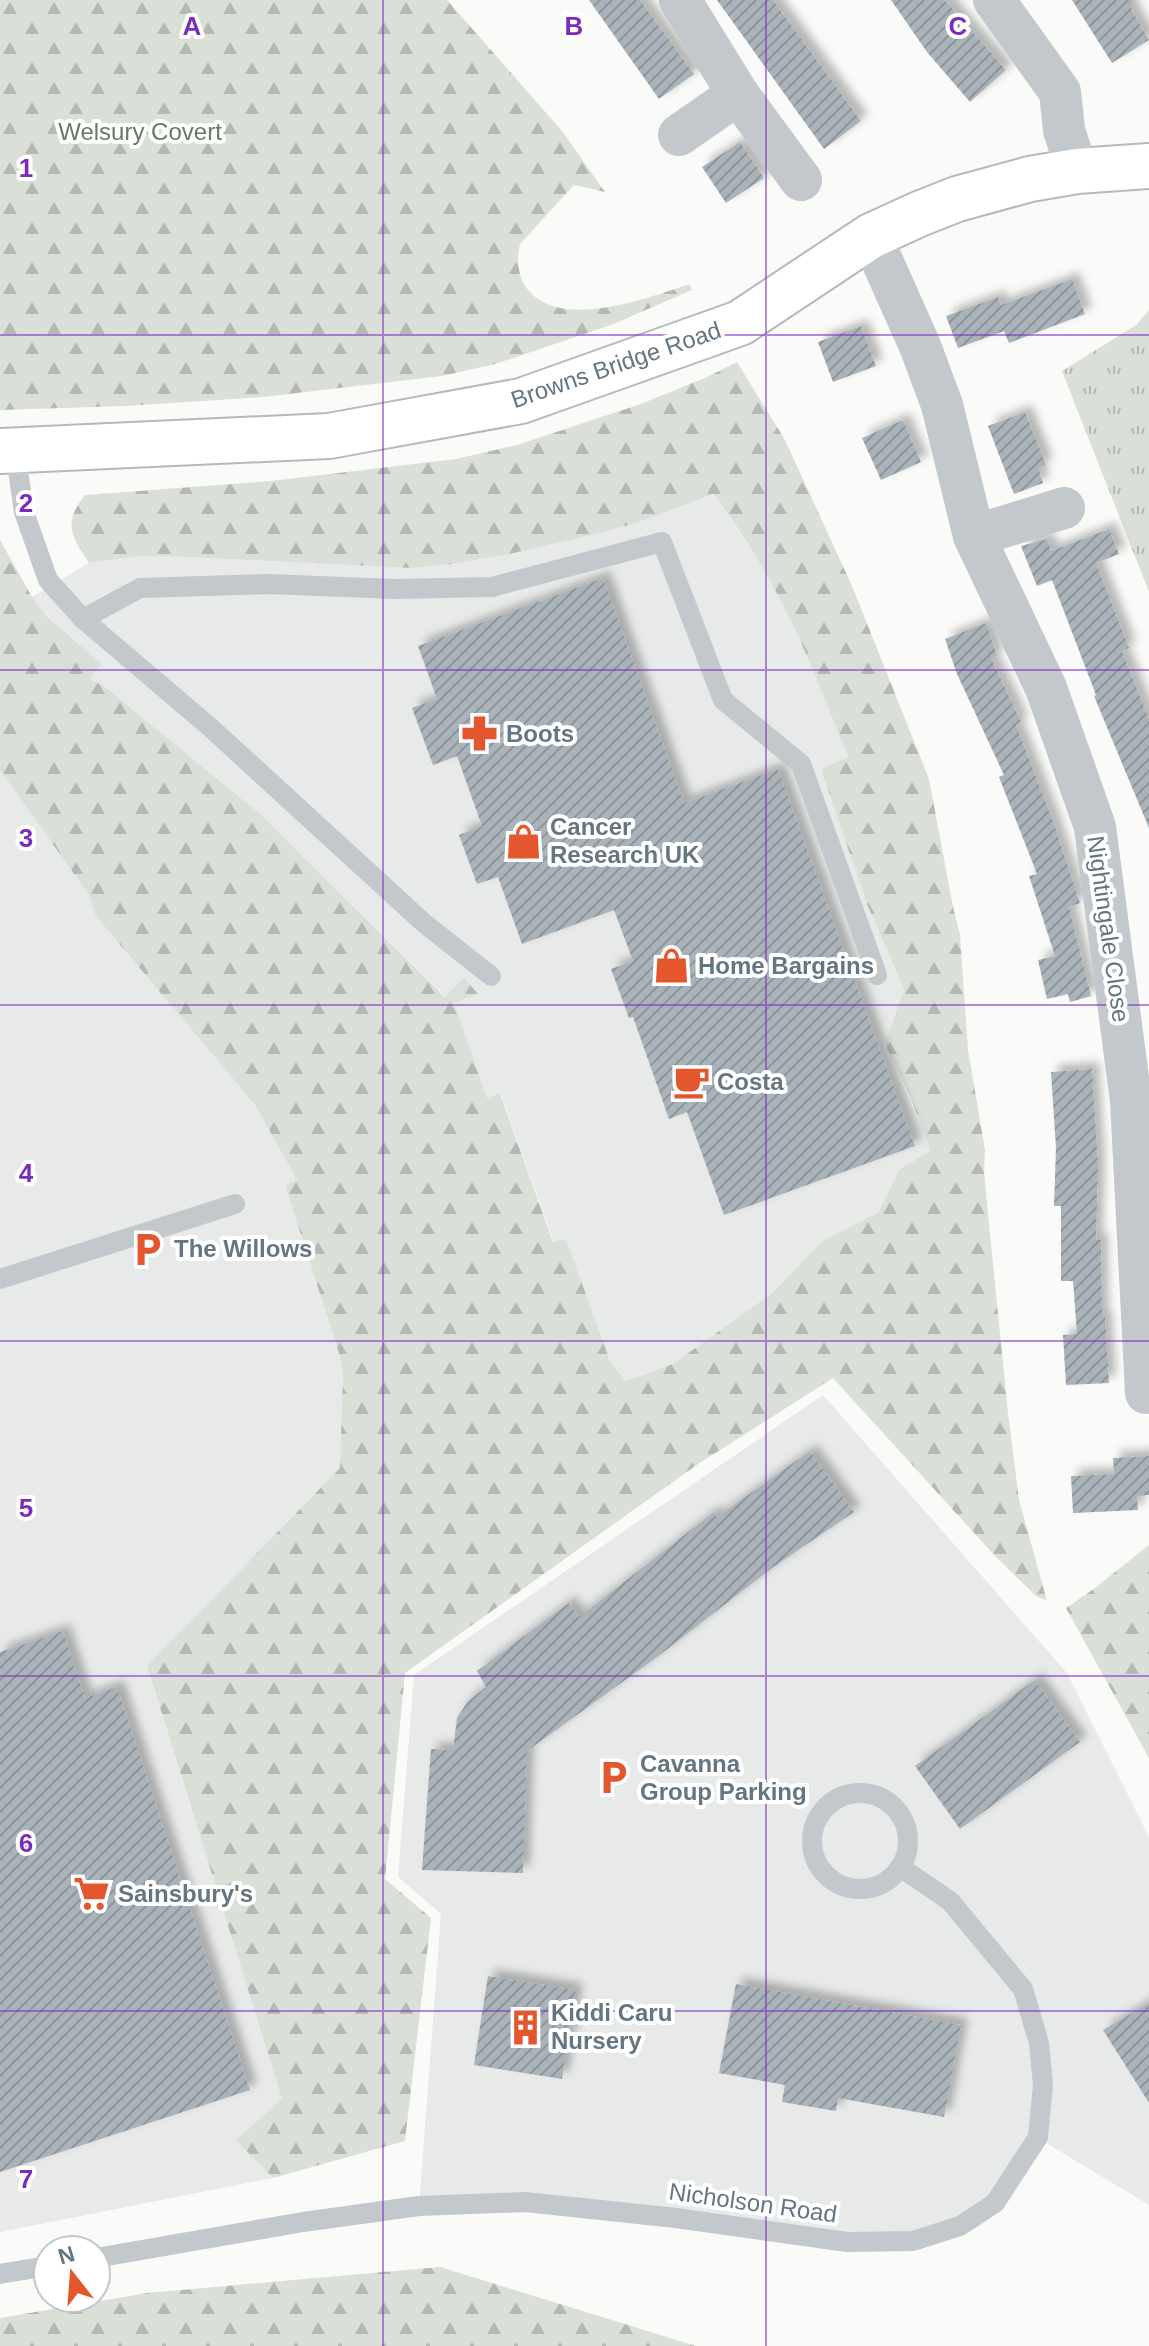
<svg xmlns="http://www.w3.org/2000/svg" width="1149" height="2346" viewBox="0 0 1149 2346" font-family="Helvetica,sans-serif">
  <style>
    .built { fill: #e8e9e9 }
    .grass { fill: url(#grass-tufts) }
    .forest { fill: url(#forest-firs) }
    .building { fill: url(#building-hatch); filter: url(#shadow) }
    .lines { fill: none; stroke-linecap: round; stroke-linejoin: round }
    .secondary-casing { stroke: #b3babf; stroke-width: 48 }
    .lane { stroke: #c3c8cc; stroke-width: 20 }
    .street { stroke: #c3c8cc; stroke-width: 42 }
    .secondary { stroke: #fff; stroke-width: 44 }
    .grid { fill: none; stroke: #7b2cbf; stroke-width: 2; stroke-opacity: 0.55 }
    .labels { text-anchor: middle; stroke-width: 8; stroke-linejoin: round; paint-order: stroke }
    .park-label { font-size: 24px; fill: #687a64; stroke: #fff }
    .street-label { font-size: 24px; fill: #657683; stroke: #fff }
    .poi-label { font-size: 24px; font-weight: bold; fill: #657683; stroke: #fff; text-anchor: start }
    .grid-label { font-size: 26px; text-anchor: middle; font-weight: bold; fill: #7b2cbf; stroke: #fff; stroke-width: 8; stroke-linejoin: round; paint-order: stroke }
  </style>
  <defs>
    <pattern id="grass-tufts" width="24" height="20" patternUnits="userSpaceOnUse" patternTransform="scale(2)"><rect width="24" height="20" fill="#dadfd7"/><path d="M3 7l-1-3M5 7V3M7 7l1-3M15 17l-1-3M17 17v-4M19 17l1-3" fill="none" stroke="#b4b9b4"/></pattern>
    <pattern id="forest-firs" width="22" height="20" patternUnits="userSpaceOnUse" patternTransform="scale(2)"><rect width="22" height="20" fill="#dadfd7"/><path d="M5 1l3.5 6h-7zM16 11l3.5 6h-7z" fill="#b4b9b4"/></pattern>
    <pattern id="building-hatch" width="6" height="6" patternUnits="userSpaceOnUse" patternTransform="scale(2)"><rect width="6" height="6" fill="#aab3b9"/><path d="M-1 1l2-2M0 6l6-6M5 7l2-2" fill="none" stroke="#8e969c"/></pattern>
    <filter id="shadow"><feDropShadow dx="7" dy="-7" stdDeviation="4" flood-color="#0004"/></filter>
  </defs>
  <rect width="100%" height="100%" fill="#fafaf8"/>
  <!-- built -->
  <g class="built">
    <polygon points="714,494 765,571 788,614 816,676 848,758 821,769 867,904 904,991 885,1044 913,1107 923,1125 930,1152 899,1170 878,1213 824,1240 772,1293 673,1364 624,1381 610,1361 566,1240 554,1242 501,1095 487,1099 454,1003 477,994 446,997 259,813 104,686 90,679 102,664 65,634 47,617 32,597 89,563 140,556 187,557 411,568 453,564 509,554 639,522"/>
    <polygon points="0,770 89,895 95,915 255,1105 297,1180 285,1185 338,1350 343,1373 340,1468 147,1667 282,2099 237,2140 273,2178 0,2232"/>
    <polygon points="823,1395 1067,1673 1149,1837 1149,2205 1038,2138 995,2203 913,2241 676,2218 419,2206 441,1914 398,1877 414,1675"/>
  </g>
  <!-- grass -->
  <polygon class="grass" points="1149,310 1149,592 1062,371 1136,325"/>
  <!-- forest -->
  <g class="forest">
    <path d="M0 0H447L562 131 605 192 574 185 520 244C516 261 518 278 529 291 562 330 649 298 689 284L692 290 611 325 495 364 442 376 263 397 125 406 0 410Z"/>
    <path d="M737 362 785 440 852 586 929 779 953 907 960 935 968 1050 985 1150 984 1171 990 1234 1008 1413 1019 1500 1047 1601 1036 1596 995 1556 833 1378 698 1464 405 1673 385 1879 431 1918 405 2141 273 2178 236 2140 282 2099 147 1666 340 1468 343 1373 338 1350 285 1185 297 1180 255 1105 95 915 89 895 0 770V540L32 597 47 617 102 664 90 679 104 686 259 813 445 997 464 978 478 994 454 1003 487 1098 500 1094 553 1242 566 1239 610 1361 625 1381 673 1364 772 1293 824 1240 878 1213 899 1170 930 1151C920 1114 901 1079 885 1044L904 990 867 904 821 769 848 757C829 710 811 661 788 615 767 572 741 532 714 494L639 522 596 534 509 554 453 564 411 568 187 557 140 556 89 563C72 536 62 524 85 495L271 481 456 459 517 445 641 404 707 377Z"/>
    <polygon points="1149,1545 1149,1758 1066,1608 1095,1588"/>
    <polygon points="440,2267 696,2346 0,2346 0,2318 147,2293"/>
  </g>
  <!-- building -->
  <g class="building">
    <polygon points="589,0 640,0 694,74 659,99"/>
    <polygon points="717,0 773,0 861,121 824,149"/>
    <polygon points="891,0 945,0 1006,70 970,102 927,52"/>
    <polygon points="1072,0 1131,0 1131,9 1149,40 1112,63"/>
    <polygon points="740,142 764,178 726,203 702,167"/>
    <polygon points="1072,279 1085,314 1009,343 1004,331 958,348 946,316 998,297 1001,305"/>
    <polygon points="861,326 876,366 833,382 818,342"/>
    <polygon points="1025,412 1046,465 1038,468 1043,483 1014,494 988,426"/>
    <polygon points="903,420 921,462 881,480 862,438"/>
    <polygon points="1109,529 1119,554 1096,563 1129,648 1122,651 1149,719 1149,828 1094,696 1096,695 1052,580 1037,586 1021,546 1047,539 1051,551"/>
    <polygon points="603,578 684,803 778,769 915,1146 724,1215 687,1112 669,1119 633,1017 629,1018 611,969 633,961 614,910 522,944 498,877 477,884 459,835 482,826 457,756 433,765 412,708 437,699 418,646"/>
    <polygon points="986,623 997,656 991,658 1021,722 1016,725 1053,821 1080,903 1069,907 1091,996 1070,1002 1068,994 1047,999 1038,960 1055,956 1029,876 1037,874 999,777 1004,775 957,674 945,639"/>
    <polygon points="1092,1069 1098,1165 1096,1240 1101,1240 1102,1317 1105,1317 1109,1383 1066,1385 1063,1335 1077,1334 1073,1281 1061,1281 1061,1206 1054,1206 1056,1148 1051,1072"/>
    <polygon points="810,1451 854,1512 772,1568 657,1657 527,1751 523,1873 422,1870 431,1749 453,1750 457,1718 468,1701 486,1687 477,1671 569,1603 579,1617 714,1512 717,1517"/>
    <polygon points="1149,1456 1149,1495 1137,1496 1138,1510 1073,1513 1071,1476 1114,1474 1113,1458"/>
    <polygon points="63,1631 85,1698 117,1687 250,2090 0,2172 0,1652"/>
    <polygon points="1035,1680 1080,1742 960,1829 915,1766"/>
    <polygon points="488,1976 576,1990 562,2079 474,2065"/>
    <polygon points="736,1984 961,2025 944,2117 838,2098 836,2111 782,2102 785,2085 719,2073"/>
    <polygon points="1149,2003 1149,2103 1103,2030"/>
  </g>
  <g class="lines">
    <defs>
      <polyline id="secondary" points="0,451 329,436 521,401 740,323 871,236 919,214 957,199 1030,179 1077,171 1149,166"/>
    </defs>
    <!-- secondary casing -->
    <use href="#secondary" class="secondary-casing"/>
    <!-- lane -->
    <g class="lane">
      <polyline points="15,450 24,512 48,580 83,619 211,728 425,924 491,976"/>
      <polyline points="83,619 140,588 268,584 395,589 492,587 662,542 723,700 801,764 877,975"/>
      <polyline points="0,1279 235,1204"/>
      <circle cx="860" cy="1841" r="48"/>
      <polyline points="96,2258 303,2222 419,2206 525,2202 676,2218 847,2242 913,2241 960,2226 995,2203 1038,2137 1043,2085 1039,2043 1023,1989 950,1901 900,1867"/>
      <polyline points="0,2274 48,2266"/>
    </g>
    <!-- street -->
    <g class="street">
      <polyline points="680,0 738,94 801,180"/>
      <polyline points="994,0 1060,92 1064,130 1077,171"/>
      <polyline points="679,135 738,94"/>
      <polyline points="871,236 920,346 942,405 974,536 1046,688 1095,827 1131,1101 1146,1393"/>
      <polyline points="974,536 1064,508"/>
    </g>
    <!-- secondary -->
    <use href="#secondary" class="secondary"/>
  </g>
  <!-- grid -->
  <path class="grid" d="M383 0V2346M766 0V2346M0 335H1149M0 670H1149M0 1005H1149M0 1341H1149M0 1676H1149M0 2011H1149"/>
  <!-- icons -->
  <defs>
    <symbol id="pharmacy-bare" viewBox="-9 -9 18 18"><path d="M-2-6h4v4h4v4h-4v4h-4v-4h-4v-4h4Z" fill="#e4572e" stroke="#fff" stroke-width="2.5" paint-order="stroke"/></symbol>
    <symbol id="shop-bare" viewBox="-9 -9 18 18"><path d="M-5-2.5h2.3a2.7 3.5 0 0 1 5.4 0H5L5.5 6h-11ZM-1.5-2.5h3a1.5 2.3 0 0 0-3 0Z" fill="#e4572e" stroke="#fff" stroke-width="2.5" paint-order="stroke"/></symbol>
    <symbol id="cafe-bare" viewBox="-9 -9 18 18"><path d="M-5.5-4.5H6V0H3Q3 3.5 0 3.5H-2.5Q-5.5 3.5-5.5 0ZM3-3.2v2h1.7v-2ZM-6 4.5H4V6H-6Z" fill="#e4572e" stroke="#fff" stroke-width="2.5" paint-order="stroke"/></symbol>
    <symbol id="parking-bare" viewBox="-9 -9 18 18"><path d="M-3.5-5.5H1a3.5 3.5 0 0 1 0 7H-1V5.5H-3.5ZM-1-3.4V-.6H.8a1.4 1.4 0 0 0 0-2.8Z" fill="#e4572e" stroke="#fff" stroke-width="2.5" paint-order="stroke"/></symbol>
    <symbol id="supermarket-bare" viewBox="-9 -9 18 18"><path d="M-6-5.5h2.5l.6 2H6L4.5 2H-2.5L-4.4-4H-6ZM-1.5 3.2a1.3 1.3 0 1 0 .1 0ZM3 3.2a1.3 1.3 0 1 0 .1 0Z" fill="#e4572e" stroke="#fff" stroke-width="2.5" paint-order="stroke"/></symbol>
    <symbol id="building-bare" viewBox="-9 -9 18 18"><path d="M-4-6H4V6H1V3H-1V6H-4ZM-2.5-4.3h1.7v1.8h-1.7ZM.8-4.3h1.7v1.8H.8ZM-2.5-1h1.7V.8h-1.7ZM.8-1h1.7V.8H.8Z" fill="#e4572e" stroke="#fff" stroke-width="2.5" paint-order="stroke"/></symbol>
  </defs>
  <g fill-rule="evenodd">
    <use href="#pharmacy-bare" x="454" y="708" width="51" height="51"/>
    <use href="#shop-bare" x="498" y="816" width="51" height="51"/>
    <use href="#shop-bare" x="646" y="940" width="51" height="51"/>
    <use href="#cafe-bare" x="666" y="1056" width="51" height="51"/>
    <use href="#parking-bare" x="122" y="1224" width="51" height="51"/>
    <use href="#parking-bare" x="588" y="1752" width="51" height="51"/>
    <use href="#supermarket-bare" x="66" y="1868" width="51" height="51"/>
    <use href="#building-bare" x="500" y="2002" width="51" height="51"/>
  </g>
  <g class="labels">
    <!-- park labels -->
    <g class="park-label">
      <text x="140" y="140">Welsury Covert</text>
    </g>
    <!-- street labels -->
    <g class="street-label">
      <text transform="translate(616 365) rotate(-19)" y="8">Browns Bridge Road</text>
      <text transform="translate(1108 929) rotate(82)" y="8">Nightingale Close</text>
      <text transform="translate(753 2203) rotate(8)" y="8">Nicholson Road</text>
    </g>
    <!-- poi labels -->
    <g class="poi-label">
      <text x="506" y="742">Boots</text>
      <text x="550" y="835">Cancer<tspan x="550" dy="28">Research UK</tspan></text>
      <text x="698" y="974">Home Bargains</text>
      <text x="717" y="1090">Costa</text>
      <text x="174" y="1257">The Willows</text>
      <text x="640" y="1772">Cavanna<tspan x="640" dy="28">Group Parking</tspan></text>
      <text x="118" y="1902">Sainsbury's</text>
      <text x="551" y="2021">Kiddi Caru<tspan x="551" dy="28">Nursery</tspan></text>
    </g>
  </g>
  <g class="grid-label">
    <text x="192" y="35">A</text>
    <text x="574" y="35">B</text>
    <text x="958" y="35">C</text>
    <text x="26" y="177">1</text>
    <text x="26" y="512">2</text>
    <text x="26" y="847">3</text>
    <text x="26" y="1182">4</text>
    <text x="26" y="1517">5</text>
    <text x="26" y="1852">6</text>
    <text x="26" y="2188">7</text>
  </g>
  <!-- north arrow -->
  <g transform="translate(72 2274) rotate(343)"><circle r="38" fill="#ffffff" stroke="#c1c8cd" stroke-width="2"/>
  <path d="M0-6L14 30L0 20L-14 30Z" fill="#e4572e"/>
  <text y="-12" font-size="22" font-weight="bold" text-anchor="middle" fill="#657683">N</text>
  </g>
</svg>
